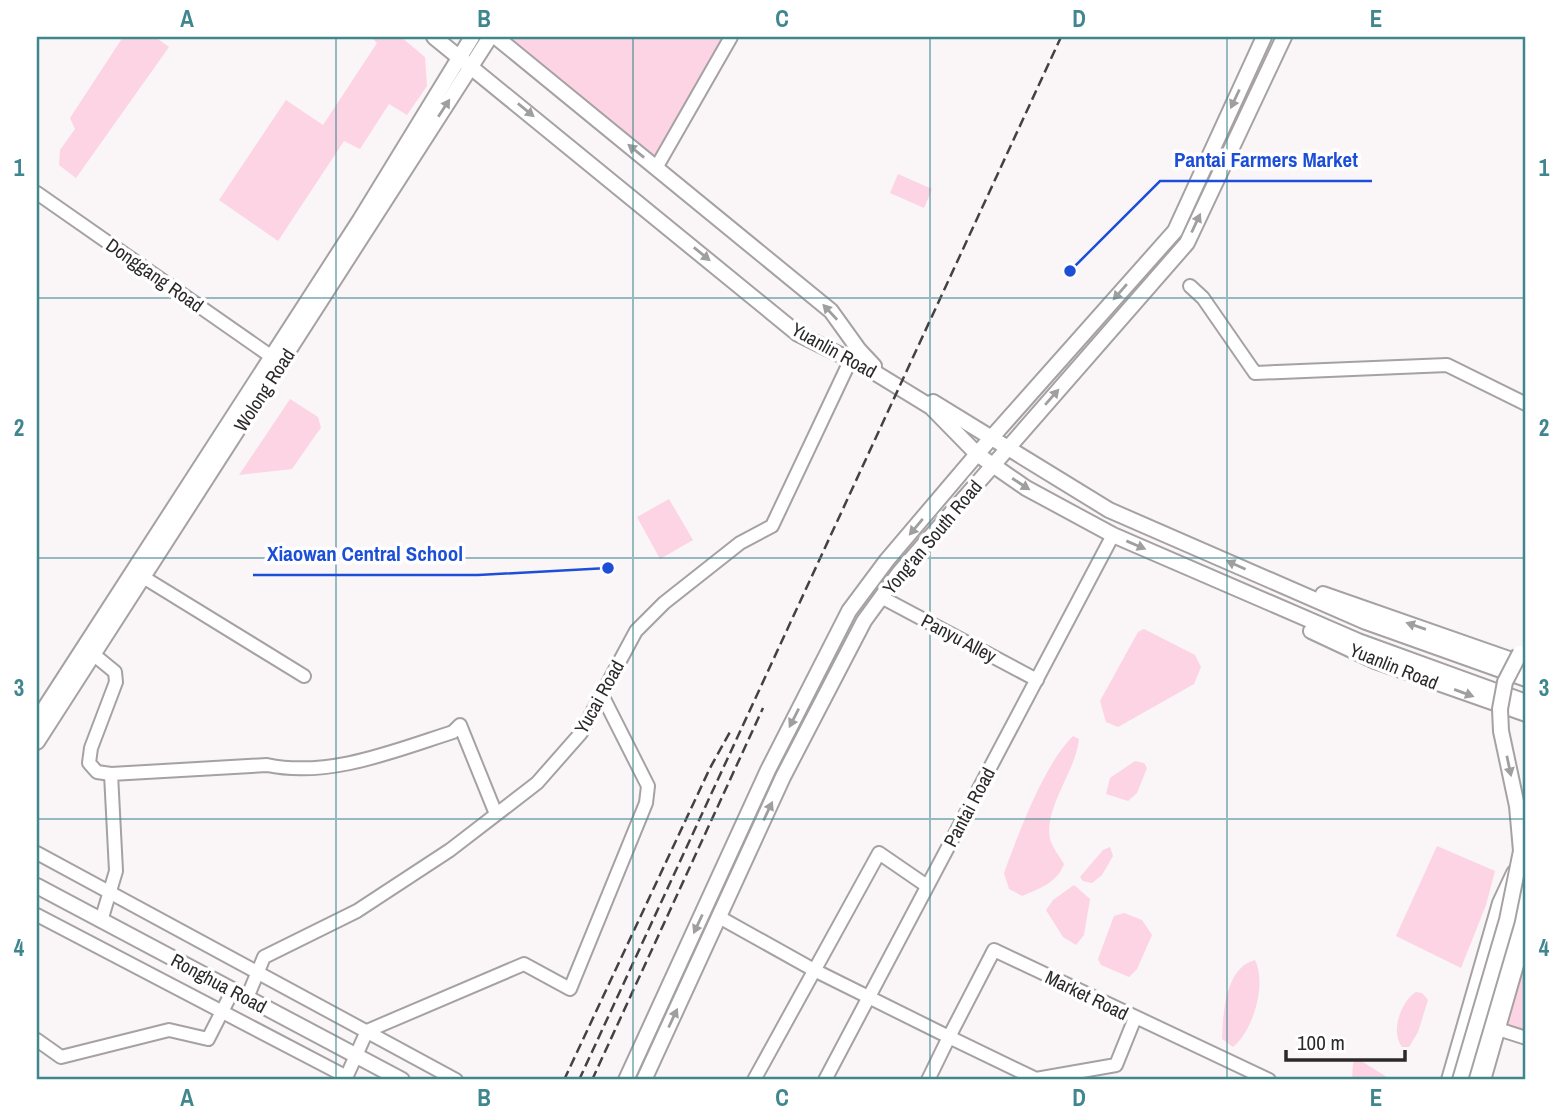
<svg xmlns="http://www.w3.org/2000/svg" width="1563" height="1117" viewBox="0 0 1563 1117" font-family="'Archivo Narrow',sans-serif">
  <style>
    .green { fill: #fdd4e4 }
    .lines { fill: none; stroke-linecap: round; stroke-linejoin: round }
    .minor-casing { stroke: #a6a1a3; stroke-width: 16 }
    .major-casing { stroke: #a6a1a3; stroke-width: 18 }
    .minor { stroke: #fff; stroke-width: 12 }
    .major { stroke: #fff; stroke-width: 14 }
    .rail { stroke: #444142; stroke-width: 2.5; stroke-dasharray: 10 5; stroke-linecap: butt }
    .major-bridge-casing { stroke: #a6a1a3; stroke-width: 18; stroke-linecap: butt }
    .major-bridge { stroke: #fff; stroke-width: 14 }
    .oneway { fill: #a09f9f }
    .grid { fill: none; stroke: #3f868f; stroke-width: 2; stroke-opacity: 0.55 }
    .labels { text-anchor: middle; stroke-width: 7; stroke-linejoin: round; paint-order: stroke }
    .street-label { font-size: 19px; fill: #2b292a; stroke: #fff }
    .leader { fill: none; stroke: #1d4ed8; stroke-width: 2.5 }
    .callout-dot { fill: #1d4ed8; stroke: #fff; stroke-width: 2.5 }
    .callout-label { font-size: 21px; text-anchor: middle; font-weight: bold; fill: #1d4ed8; stroke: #fff; stroke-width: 7; stroke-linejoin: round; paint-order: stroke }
    .neatline { fill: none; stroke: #3f868f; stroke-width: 2.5 }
    .grid-label { font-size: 23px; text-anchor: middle; font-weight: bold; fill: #3f868f }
  </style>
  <rect width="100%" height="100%" fill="#faf5f7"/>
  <!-- green -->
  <g class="green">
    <polygon points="123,37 155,37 169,47 76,178 59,165 60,150 75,129 70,118"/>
    <polygon points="371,37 401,37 425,57 427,86 407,115 389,104 360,149 344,141 278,241 219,200 286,100 323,125 377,43"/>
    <polygon points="496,37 728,37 656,168"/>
    <polygon points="898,174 932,189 924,208 890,193"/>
    <polygon points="290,399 318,417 321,428 317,433 292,469 239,475"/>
    <polygon points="669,499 693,540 660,559 637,517"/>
    <polygon points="1144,629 1195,655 1201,667 1194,684 1118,727 1106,722 1100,701 1138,632"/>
    <path d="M1073 736 1079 739C1076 771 1044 807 1050 839 1052 847 1060 857 1064 864 1058 882 1039 889 1022 896L1009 889 1004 873C1018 835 1044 764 1073 736Z"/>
    <polygon points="1135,761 1144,763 1147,768 1137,793 1128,801 1106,794 1110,778"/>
    <polygon points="1437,846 1495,871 1486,905 1461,968 1396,936"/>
    <polygon points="1110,847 1113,856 1102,875 1092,883 1083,881 1080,877 1103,850"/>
    <polygon points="1074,885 1090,899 1084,935 1076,945 1063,937 1046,910 1053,900"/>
    <polygon points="1124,913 1142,920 1152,935 1137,969 1129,977 1101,965 1098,959 1114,916"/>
    <polygon points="1526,930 1526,1038 1498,1029"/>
    <path d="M1255 960C1267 984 1253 1031 1233 1047L1222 1039C1223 1013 1225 968 1255 960Z"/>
    <path d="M1416 992 1422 993 1428 1000 1418 1032 1409 1047H1402C1390 1032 1401 1001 1416 992Z"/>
    <polygon points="1358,1059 1390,1079 1390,1080 1352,1080 1353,1063"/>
  </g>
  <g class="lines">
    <defs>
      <g id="minor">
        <polyline points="656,168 731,37"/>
        <polyline points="37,193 272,357"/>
        <polyline points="1190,286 1203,298 1255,373 1447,365 1526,404"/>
        <polyline points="143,577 304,676"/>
        <polyline points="881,597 1037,680"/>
        <polyline points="93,654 115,672 116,682 91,748 89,763 97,772 111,774"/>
        <polyline points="37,853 456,1080"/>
        <polyline points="37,915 347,1077"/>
        <polyline points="719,917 814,970 949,1037 994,950 1269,1080"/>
        <path d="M101 921 116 871 111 774 267 765C329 778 394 751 453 732L460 725 496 814"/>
        <polyline points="247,998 264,957 357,911 450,850 537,783 581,733 636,631 664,603 740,543 772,526 851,359"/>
        <polyline points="1498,1029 1526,1038"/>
        <polyline points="37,1040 61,1057 169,1030 208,1039 233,990"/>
        <polyline points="345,1080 367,1031 524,964 570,989 646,803 648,786 601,693"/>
        <polyline points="754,1080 879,853 927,886"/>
        <polyline points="825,1080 1113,535"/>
        <polyline points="928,1080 949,1037 1036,1079 1116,1065 1135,1018"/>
      </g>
      <g id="major">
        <polyline points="434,37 798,334 869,369 931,407 977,454 1026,488 1113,535 1358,641 1526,702"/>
        <polyline points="496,37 831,311 859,350 874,366"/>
        <polyline points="933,402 1109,510 1366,622 1526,679"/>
        <polyline points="1323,594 1526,665"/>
        <polyline points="1311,631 1375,661 1526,714"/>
        <polyline points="37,720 360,220 472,37"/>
        <polyline points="37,742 490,37"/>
        <polyline points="37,886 402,1080"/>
        <polyline points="626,1080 768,770 849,611 887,560 977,454 1175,231 1264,37"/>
        <polyline points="644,1080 783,777 864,621 899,573 1187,243 1284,37"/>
        <polyline points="1449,1080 1500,903 1514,873"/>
        <polyline points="1472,1080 1526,889"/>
        <polyline points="1483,1080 1526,930"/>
      </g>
    </defs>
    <!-- minor casing -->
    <use href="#minor" class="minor-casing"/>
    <!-- major casing -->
    <use href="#major" class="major-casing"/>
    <!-- minor -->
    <use href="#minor" class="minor"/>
    <!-- major -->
    <use href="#major" class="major"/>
    <!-- rail -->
    <g class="rail">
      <polyline points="564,1080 710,768 731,730"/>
      <polyline points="579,1080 1061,37"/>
      <polyline points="592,1080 763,708"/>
    </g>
    <defs>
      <polyline id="major-bridge" points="1460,1080 1507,920 1521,851 1517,806 1501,731 1500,709 1505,682 1520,653"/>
    </defs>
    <!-- major-bridge casing -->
    <use href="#major-bridge" class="major-bridge-casing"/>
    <!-- major-bridge -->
    <use href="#major-bridge" class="major-bridge"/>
  </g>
  <!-- one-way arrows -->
  <defs><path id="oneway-solid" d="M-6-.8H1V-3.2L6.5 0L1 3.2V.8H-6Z" transform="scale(1.75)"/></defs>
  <g class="oneway">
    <use href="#oneway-solid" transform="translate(1235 99) rotate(115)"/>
    <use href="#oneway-solid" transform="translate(444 108) rotate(-57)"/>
    <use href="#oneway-solid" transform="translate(526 110) rotate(39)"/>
    <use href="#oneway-solid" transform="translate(636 151) rotate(-141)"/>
    <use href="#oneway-solid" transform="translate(1196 223) rotate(-65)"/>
    <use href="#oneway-solid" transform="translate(702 254) rotate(39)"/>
    <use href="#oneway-solid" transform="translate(1120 292) rotate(131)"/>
    <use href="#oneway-solid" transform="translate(830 312) rotate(-133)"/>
    <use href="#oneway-solid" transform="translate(1052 397) rotate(-49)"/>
    <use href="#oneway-solid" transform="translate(1021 484) rotate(33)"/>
    <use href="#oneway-solid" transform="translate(916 527) rotate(130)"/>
    <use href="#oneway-solid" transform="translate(1136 545) rotate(23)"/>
    <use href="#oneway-solid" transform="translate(1236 565) rotate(-156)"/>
    <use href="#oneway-solid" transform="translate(1416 626) rotate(-161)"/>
    <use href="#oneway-solid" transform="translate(1464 693) rotate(20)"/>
    <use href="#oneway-solid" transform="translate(794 718) rotate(117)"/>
    <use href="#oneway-solid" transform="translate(1509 766) rotate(78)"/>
    <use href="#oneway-solid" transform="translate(768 811) rotate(-65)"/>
    <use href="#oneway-solid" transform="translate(698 924) rotate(115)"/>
    <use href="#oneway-solid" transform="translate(673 1018) rotate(-65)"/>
  </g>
  <!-- grid -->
  <path class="grid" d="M336 37V1080M633 37V1080M930 37V1080M1227 37V1080M37 298H1526M37 558H1526M37 819H1526"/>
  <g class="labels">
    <!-- street labels -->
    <g class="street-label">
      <text transform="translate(155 275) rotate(35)" y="7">Donggang Road</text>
      <text transform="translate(834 350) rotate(29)" y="7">Yuanlin Road</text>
      <text transform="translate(264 390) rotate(-57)" y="7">Wolong Road</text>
      <text transform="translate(932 537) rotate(-50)" y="7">Yong'an South Road</text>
      <text transform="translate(959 638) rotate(28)" y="7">Panyu Alley</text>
      <text transform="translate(1394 666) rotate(22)" y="7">Yuanlin Road</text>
      <text transform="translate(599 697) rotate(-61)" y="7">Yucai Road</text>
      <text transform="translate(969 807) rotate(-62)" y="7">Pantai Road</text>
      <text transform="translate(219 983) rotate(28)" y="7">Ronghua Road</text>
      <text transform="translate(1087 995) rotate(26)" y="7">Market Road</text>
    </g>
  </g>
  <!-- callouts -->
  <path class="leader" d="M1070 271L1160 181H1372M608 568L478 575H253"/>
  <g class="callout-dot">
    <circle cx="1070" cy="271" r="7"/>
    <circle cx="608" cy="568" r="7"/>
  </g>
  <g class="callout-label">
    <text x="1266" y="167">Pantai Farmers Market</text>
    <text x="365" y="561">Xiaowan Central School</text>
  </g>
  <!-- border -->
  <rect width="1563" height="1117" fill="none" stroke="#ffffff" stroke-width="77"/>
  <!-- scale -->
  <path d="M1286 1050v10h119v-10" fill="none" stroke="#2b292a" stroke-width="3.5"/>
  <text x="1297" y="1050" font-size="21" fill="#2b292a" stroke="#ffffff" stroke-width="5" paint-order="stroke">100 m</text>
  <rect x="38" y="38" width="1486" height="1040" class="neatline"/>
  <g class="grid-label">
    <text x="187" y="27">A</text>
    <text x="484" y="27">B</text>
    <text x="782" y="27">C</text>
    <text x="1079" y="27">D</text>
    <text x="1376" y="27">E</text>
    <text x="19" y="176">1</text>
    <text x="1544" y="176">1</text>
    <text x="19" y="436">2</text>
    <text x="1544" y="436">2</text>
    <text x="19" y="696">3</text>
    <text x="1544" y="696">3</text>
    <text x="19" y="956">4</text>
    <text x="1544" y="956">4</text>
    <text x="187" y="1106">A</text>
    <text x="484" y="1106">B</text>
    <text x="782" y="1106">C</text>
    <text x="1079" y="1106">D</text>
    <text x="1376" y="1106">E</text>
  </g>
</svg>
